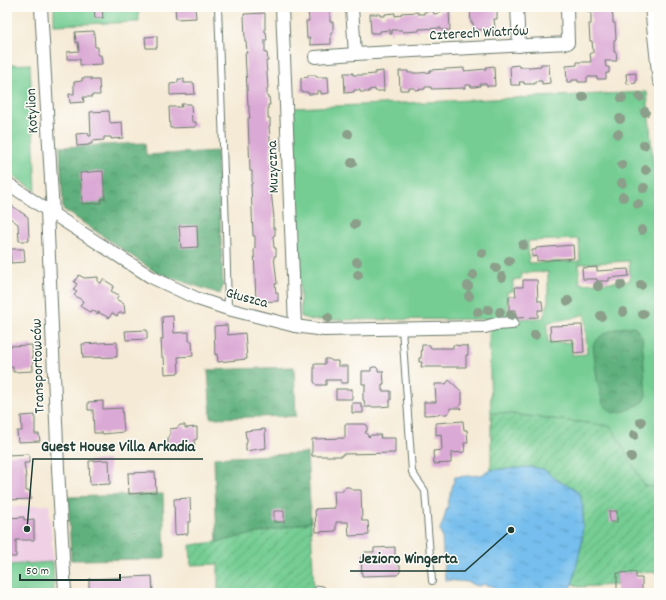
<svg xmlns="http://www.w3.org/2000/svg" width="666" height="600" viewBox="0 0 666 600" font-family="Dekko,sans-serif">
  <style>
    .built { fill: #efd0e5 }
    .grass { fill: #74cd93; stroke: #4a8564; fill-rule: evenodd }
    .forest { fill: url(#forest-crowns); stroke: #3f7658 }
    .garden { fill: url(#garden-furrows); stroke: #4a8564 }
    .water { fill: url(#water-ripples); stroke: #4a7e90 }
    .building { fill: #dba9d5 }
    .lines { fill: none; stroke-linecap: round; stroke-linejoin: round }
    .service-casing { stroke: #6a7a6c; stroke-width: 8 }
    .minor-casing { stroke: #6a7a6c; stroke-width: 14 }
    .service { stroke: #fff; stroke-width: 6 }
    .minor { stroke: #fff; stroke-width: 12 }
    .tree { fill: #8b9f8a }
    .labels { text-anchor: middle; stroke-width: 3; stroke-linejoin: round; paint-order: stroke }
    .street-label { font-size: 15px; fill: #1f3d34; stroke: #fdfcf7 }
    .leader { fill: none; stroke: #1f3d34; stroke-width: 1.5 }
    .callout-dot { fill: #1f3d34; stroke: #fdfcf7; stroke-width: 1.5 }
    .callout-label { font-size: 16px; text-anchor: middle; font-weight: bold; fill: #1f3d34; stroke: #fdfcf7; stroke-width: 3; stroke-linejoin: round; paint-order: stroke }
  </style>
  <defs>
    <pattern id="forest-crowns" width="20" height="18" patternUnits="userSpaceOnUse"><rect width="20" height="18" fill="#5fb07d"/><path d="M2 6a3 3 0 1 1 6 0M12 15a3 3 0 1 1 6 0" fill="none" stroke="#4e9067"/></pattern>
    <pattern id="garden-furrows" width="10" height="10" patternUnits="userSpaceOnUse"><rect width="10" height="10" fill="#74cd93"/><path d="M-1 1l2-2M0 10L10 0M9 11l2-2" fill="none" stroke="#5fa879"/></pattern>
    <pattern id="water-ripples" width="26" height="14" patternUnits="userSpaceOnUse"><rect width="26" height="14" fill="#74beed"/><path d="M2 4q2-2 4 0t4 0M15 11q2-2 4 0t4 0" fill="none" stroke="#5f9cc1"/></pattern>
  </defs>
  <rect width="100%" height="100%" fill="#fdfcf7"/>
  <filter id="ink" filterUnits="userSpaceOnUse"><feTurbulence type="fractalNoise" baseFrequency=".025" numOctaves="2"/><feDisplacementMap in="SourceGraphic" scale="8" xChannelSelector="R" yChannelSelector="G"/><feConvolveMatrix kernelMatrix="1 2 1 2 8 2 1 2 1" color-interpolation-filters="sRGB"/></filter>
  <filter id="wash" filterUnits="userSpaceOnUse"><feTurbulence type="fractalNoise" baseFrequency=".012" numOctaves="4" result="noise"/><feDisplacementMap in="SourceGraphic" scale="16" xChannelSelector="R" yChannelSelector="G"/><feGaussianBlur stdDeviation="0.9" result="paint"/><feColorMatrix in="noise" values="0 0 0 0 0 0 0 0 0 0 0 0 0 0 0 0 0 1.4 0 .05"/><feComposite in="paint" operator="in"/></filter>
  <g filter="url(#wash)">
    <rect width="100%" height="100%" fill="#f5ead5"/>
    <!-- built -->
    <polygon class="built" points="49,505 53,562 7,565 7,507"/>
    <!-- grass -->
    <g class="grass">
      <polygon points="54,7 138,7 139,22 54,25"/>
      <polygon points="30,64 36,191 7,172 7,65"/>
      <path d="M647 92 654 175 659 258V486L645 487 611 426 502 413H491L489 333 494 327 512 319 312 320 301 317 293 108ZM579 239 580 261 529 263 528 241ZM629 261 630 281 580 284 579 264ZM548 272V304L543 318 515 319V311H508L507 292 513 291V280L521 279V273ZM585 314 587 354 572 355 571 342 548 343 547 323 572 318Z"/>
      <polygon points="53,562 54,593 7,593 7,565"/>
    </g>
    <!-- forest -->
    <g class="forest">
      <polygon points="145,143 146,155 217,151 223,286 220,294 157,273 63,209 60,147"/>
      <path d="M634 326 642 337 646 396 642 403 625 411 613 413 603 404 597 379 593 345C603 330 617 328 634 326Z"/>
      <polygon points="294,367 296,416 211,418 208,370"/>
      <polygon points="307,453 311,522 217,542 214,458"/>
      <polygon points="163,494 165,557 160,559 71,560 68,497"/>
    </g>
    <!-- garden -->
    <g class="garden">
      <polygon points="491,413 502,413 611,426 645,487 659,486 659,572 617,573 617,585 578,587 572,583 582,542 583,508 564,484 560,482 543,469 531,467 491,470"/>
      <polygon points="311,522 314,593 218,593 218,564 191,565 190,545 217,542"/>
    </g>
    <!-- water -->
    <polygon class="water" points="531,467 543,469 560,482 572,487 580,494 583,508 582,542 572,586 566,593 494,593 495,587 482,584 480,586 474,585 468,582 445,580 442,538 440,529 443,522 455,477 481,475 491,470"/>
    <g id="blocks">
      <!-- building -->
      <g class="building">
        <polygon points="94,7 102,7 103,18 95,18"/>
        <polygon points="175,7 195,7 196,18 176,19"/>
        <polygon points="306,7 330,7 330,22 333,22 333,33 331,33 331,44 310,45 310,38 307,39 306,21 309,21 308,9 306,9"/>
        <polygon points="470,7 494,7 494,9 497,9 497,19 494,19 495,29 474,30 473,23 471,23"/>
        <polygon points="588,7 614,7 614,11 612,11 613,18 613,23 615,23 616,39 614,40 614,52 616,52 617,61 605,61 606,67 609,67 609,73 606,73 606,79 597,79 597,77 587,77 587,82 578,82 578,80 572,80 572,82 567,82 566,66 577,65 577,62 591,62 590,53 593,53 592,41 590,41 589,24 591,24 591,11 588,12"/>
        <polygon points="449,10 450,30 441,30 441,28 419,29 419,31 403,32 402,30 392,30 392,34 390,34 390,30 380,31 380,33 371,33 370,14 380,14 380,16 385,16 385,14 395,13 395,16 401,15 401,13 418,12 418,14 424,14 424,12 433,11 434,14 440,13 440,11"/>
        <polygon points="265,13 265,32 266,32 267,40 265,40 265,53 267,53 268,61 266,61 268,88 267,88 267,97 269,97 270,105 268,105 268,118 270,118 270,126 269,126 271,153 270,153 270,162 272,162 272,170 270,170 271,177 271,183 273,183 273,191 271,191 274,218 273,218 273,228 275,228 275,235 273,236 274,248 276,248 276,256 274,256 277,284 275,284 276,293 278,293 278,301 256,302 254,249 255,249 255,236 253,236 251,184 252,184 252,171 250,171 248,118 250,118 249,112 249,106 248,106 245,53 247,53 246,41 245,41 244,14"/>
        <polygon points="94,31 95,47 98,47 98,55 101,55 102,64 80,65 80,59 67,59 67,52 79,51 78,42 76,43 75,32"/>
        <polygon points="157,36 157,48 146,48 145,37"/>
        <polygon points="541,64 549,64 550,83 542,84 542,81 535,81 535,84 524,84 524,82 519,82 520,85 511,85 510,66 519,65 519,67 530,67 541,66"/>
        <polygon points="494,66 495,86 487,86 486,84 480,84 480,86 475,87 471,87 471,85 465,85 465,88 431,89 431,87 425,87 425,89 415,90 415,88 409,88 409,90 400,90 399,71 408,71 408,73 420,73 430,72 430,70 464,68 464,71 486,69 486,67"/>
        <polygon points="383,71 384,91 375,91 375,89 369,90 369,92 360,92 360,90 354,90 354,92 345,93 344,73 353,73 353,75 364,75 375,74 375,72"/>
        <polygon points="636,73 636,83 627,84 626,74"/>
        <polygon points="308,75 316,75 316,77 328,77 329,93 321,94 321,91 317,91 317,94 308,94 308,92 301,92 301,78 308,77"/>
        <polygon points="82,78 91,78 91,80 99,80 100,95 92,95 92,97 83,97 84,102 70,103 69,94 74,94 74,82 82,81"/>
        <polygon points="178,79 184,79 184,83 194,83 195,94 170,95 170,84 178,83"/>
        <polygon points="181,104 191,104 192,122 196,122 196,127 170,128 169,107 182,107"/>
        <polygon points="109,111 110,122 111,123 122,122 123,138 111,139 111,137 104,137 104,140 92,141 92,144 89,144 89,145 77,146 76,134 88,133 89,136 91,136 90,112"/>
        <polygon points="103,171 105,199 101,199 101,203 82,204 80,173"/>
        <polygon points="11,205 28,217 29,241 19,241 18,224 7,216 7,211"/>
        <polygon points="197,225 198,247 181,248 179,226"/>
        <polygon points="573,245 574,258 537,261 537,256 532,257 532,250 536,250 536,248"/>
        <polygon points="10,249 24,249 25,262 11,263"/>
        <polygon points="597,267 597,271 628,269 629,276 609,278 609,281 597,281 597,279 583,279 582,268"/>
        <polygon points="79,275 84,278 98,277 98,282 101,283 103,279 114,286 111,291 119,295 116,299 124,304 125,313 119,313 117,316 112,313 109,318 98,312 98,314 92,310 91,313 80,306 83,301 74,295 77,292 73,290 77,284 74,282"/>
        <polygon points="523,280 537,280 538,301 542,301 543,310 538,310 538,317 516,318 516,310 509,310 509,296 516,296 515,287 523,287"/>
        <polygon points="173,316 174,333 189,332 189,341 192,341 193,356 178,357 179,373 165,374 164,357 162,358 161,339 163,339 162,317"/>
        <polygon points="227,325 228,335 245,333 247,359 218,362 217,354 215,355 214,326"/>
        <polygon points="582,325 584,352 574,353 573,339 551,341 550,326"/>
        <polygon points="147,330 147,339 126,340 125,331"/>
        <polygon points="117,342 117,357 83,358 82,344"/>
        <polygon points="32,345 33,371 13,372 13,367 7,367 7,346"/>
        <polygon points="422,345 430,345 430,348 453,348 453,345 466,346 468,347 468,355 466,355 466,367 421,367 422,362 419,362 419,358 421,358"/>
        <polygon points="325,359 329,359 332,361 338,361 338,366 348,366 348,383 341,383 341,380 326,380 326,385 317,385 314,382 314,364 325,364"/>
        <polygon points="373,367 376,367 378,369 378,371 383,371 384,384 382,384 382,391 391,391 391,400 390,400 390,406 378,407 365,407 364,400 363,400 363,392 365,392 365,384 362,384 362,371 371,371 371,368"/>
        <polygon points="449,380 462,392 462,404 460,406 462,408 461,409 459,408 450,408 450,410 447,414 424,415 424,402 436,402 435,384 446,384"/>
        <rect x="336" y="389" width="16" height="10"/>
        <polygon points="103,401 103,409 122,408 124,432 103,434 103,433 94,433 93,410 88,410 88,402"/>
        <polygon points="352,403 361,403 361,407 363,407 363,413 352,413"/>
        <polygon points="35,415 35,434 39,434 40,441 18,442 17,431 22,431 21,416"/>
        <polygon points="463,421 464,430 467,430 468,443 464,443 465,452 451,453 451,463 434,464 433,451 442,450 441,434 436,435 436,423"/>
        <polygon points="345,424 365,424 367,425 367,431 365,432 369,437 371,435 381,435 380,438 395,438 395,453 342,454 342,456 312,456 312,439 345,438"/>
        <polygon points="180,425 185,425 185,428 197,427 197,439 194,440 195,446 171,448 168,444 168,438 170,435 170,429 177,428"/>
        <polygon points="265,429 266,448 246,451 246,443 247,443 247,438 246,438 245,431"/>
        <polygon points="29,454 29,463 24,463 26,477 26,491 30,491 31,499 7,500 7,455"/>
        <polygon points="109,460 110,484 90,485 89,461"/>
        <polygon points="155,472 156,492 129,494 128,473"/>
        <polygon points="346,487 349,487 352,489 352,490 361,490 362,521 368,521 369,535 349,536 348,522 336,522 336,531 316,532 315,509 335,508 334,491 343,491 343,489"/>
        <polygon points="190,498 191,522 188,522 188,534 175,535 174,499"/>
        <rect x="274" y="511" width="10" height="11"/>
        <polygon points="609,511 617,511 617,522 610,522"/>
        <polygon points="24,517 24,520 34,519 34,540 16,540 16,557 7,557 7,536 8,536 7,518"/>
        <polygon points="395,547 395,564 397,564 400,566 400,572 397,575 362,576 361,557 365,552 374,552 374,548"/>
        <polygon points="636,572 636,578 642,578 642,591 636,591 636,593 617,593 617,573"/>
        <polygon points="152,576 153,593 89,593 89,579"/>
      </g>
    </g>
  </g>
  <g filter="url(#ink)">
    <use href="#blocks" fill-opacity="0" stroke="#6a7a6c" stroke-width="1"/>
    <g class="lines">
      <defs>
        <g id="service">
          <polyline points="218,7 226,229 228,309"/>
          <polyline points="402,328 412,472 425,491 432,581"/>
        </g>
        <g id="minor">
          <polyline points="41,7 53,214"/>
          <polyline points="282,7 295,326"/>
          <polyline points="352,7 355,54"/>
          <polyline points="517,7 519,46"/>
          <polyline points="651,7 659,81"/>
          <polyline points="315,57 355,54 568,43 567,7"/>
          <polyline points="7,183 53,214 151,277 198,299 228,309 295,326 324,330 485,327 496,324 512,323"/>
          <polyline points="47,210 58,468 65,593"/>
          <polyline points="320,592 320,593"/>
        </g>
      </defs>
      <!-- service casing -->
      <use href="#service" class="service-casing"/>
      <!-- minor casing -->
      <use href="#minor" class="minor-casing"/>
      <!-- service -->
      <use href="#service" class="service"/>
      <!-- minor -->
      <use href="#minor" class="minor"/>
    </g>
    <!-- trees -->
    <g class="tree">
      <circle cx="583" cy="97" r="5"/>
      <circle cx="640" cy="97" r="5"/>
      <circle cx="622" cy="98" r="5"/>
      <circle cx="645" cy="112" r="5"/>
      <circle cx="620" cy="119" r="5"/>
      <circle cx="348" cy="134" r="5"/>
      <circle cx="618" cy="134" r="5"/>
      <circle cx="644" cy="145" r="5"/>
      <circle cx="352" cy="163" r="5"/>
      <circle cx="622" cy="165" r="5"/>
      <circle cx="646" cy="170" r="5"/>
      <circle cx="622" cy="183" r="5"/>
      <circle cx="644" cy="188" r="5"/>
      <circle cx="623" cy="197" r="5"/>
      <circle cx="638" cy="204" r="5"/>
      <circle cx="355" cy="224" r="5"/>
      <circle cx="642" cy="230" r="5"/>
      <circle cx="523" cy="245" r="5"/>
      <circle cx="482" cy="253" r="5"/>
      <circle cx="509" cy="261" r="5"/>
      <circle cx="357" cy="262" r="5"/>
      <circle cx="496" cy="268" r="5"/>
      <circle cx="358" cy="275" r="5"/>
      <circle cx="473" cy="275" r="5"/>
      <circle cx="502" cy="277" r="5"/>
      <circle cx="621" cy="285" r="5"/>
      <circle cx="641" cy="285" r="5"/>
      <circle cx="468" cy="286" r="5"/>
      <circle cx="598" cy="286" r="5"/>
      <circle cx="469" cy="296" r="5"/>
      <circle cx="568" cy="301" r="5"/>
      <circle cx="488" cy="310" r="5"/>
      <circle cx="478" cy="312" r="5"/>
      <circle cx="500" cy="312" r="5"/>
      <circle cx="623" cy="312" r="5"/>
      <circle cx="643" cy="314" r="5"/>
      <circle cx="511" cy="315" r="5"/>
      <circle cx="601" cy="316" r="5"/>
      <circle cx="328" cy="318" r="5"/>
      <circle cx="535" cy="335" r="5"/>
      <circle cx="641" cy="422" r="5"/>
      <circle cx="634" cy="435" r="5"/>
      <circle cx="631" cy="457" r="5"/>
    </g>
  </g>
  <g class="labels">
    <!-- street labels -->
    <g class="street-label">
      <text transform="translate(479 32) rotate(-3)" y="5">Czterech Wiatrów</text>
      <text transform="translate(31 111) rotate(-93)" y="5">Kotylion</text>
      <text transform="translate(272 167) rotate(-92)" y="5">Muzyczna</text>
      <text transform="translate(247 297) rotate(15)" y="5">Głuszca</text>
      <text transform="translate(37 366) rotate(-92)" y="5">Transportowców</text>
    </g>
  </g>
  <!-- callouts -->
  <path class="leader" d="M27 529L33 459H203M511 530L465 571H350"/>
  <g class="callout-dot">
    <circle cx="27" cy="529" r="4"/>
    <circle cx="511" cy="530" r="4"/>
  </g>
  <g class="callout-label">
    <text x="118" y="451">Guest House Villa Arkadia</text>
    <text x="408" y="563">Jezioro Wingerta</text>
  </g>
  <!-- margin -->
  <rect width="666" height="600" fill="none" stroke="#fdfcf7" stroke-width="24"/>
  <!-- scale -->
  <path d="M20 574v6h100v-6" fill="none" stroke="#1f3d34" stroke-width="2"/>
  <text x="26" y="574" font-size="12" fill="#1f3d34" stroke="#fdfcf7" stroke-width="3" paint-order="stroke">50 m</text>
</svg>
